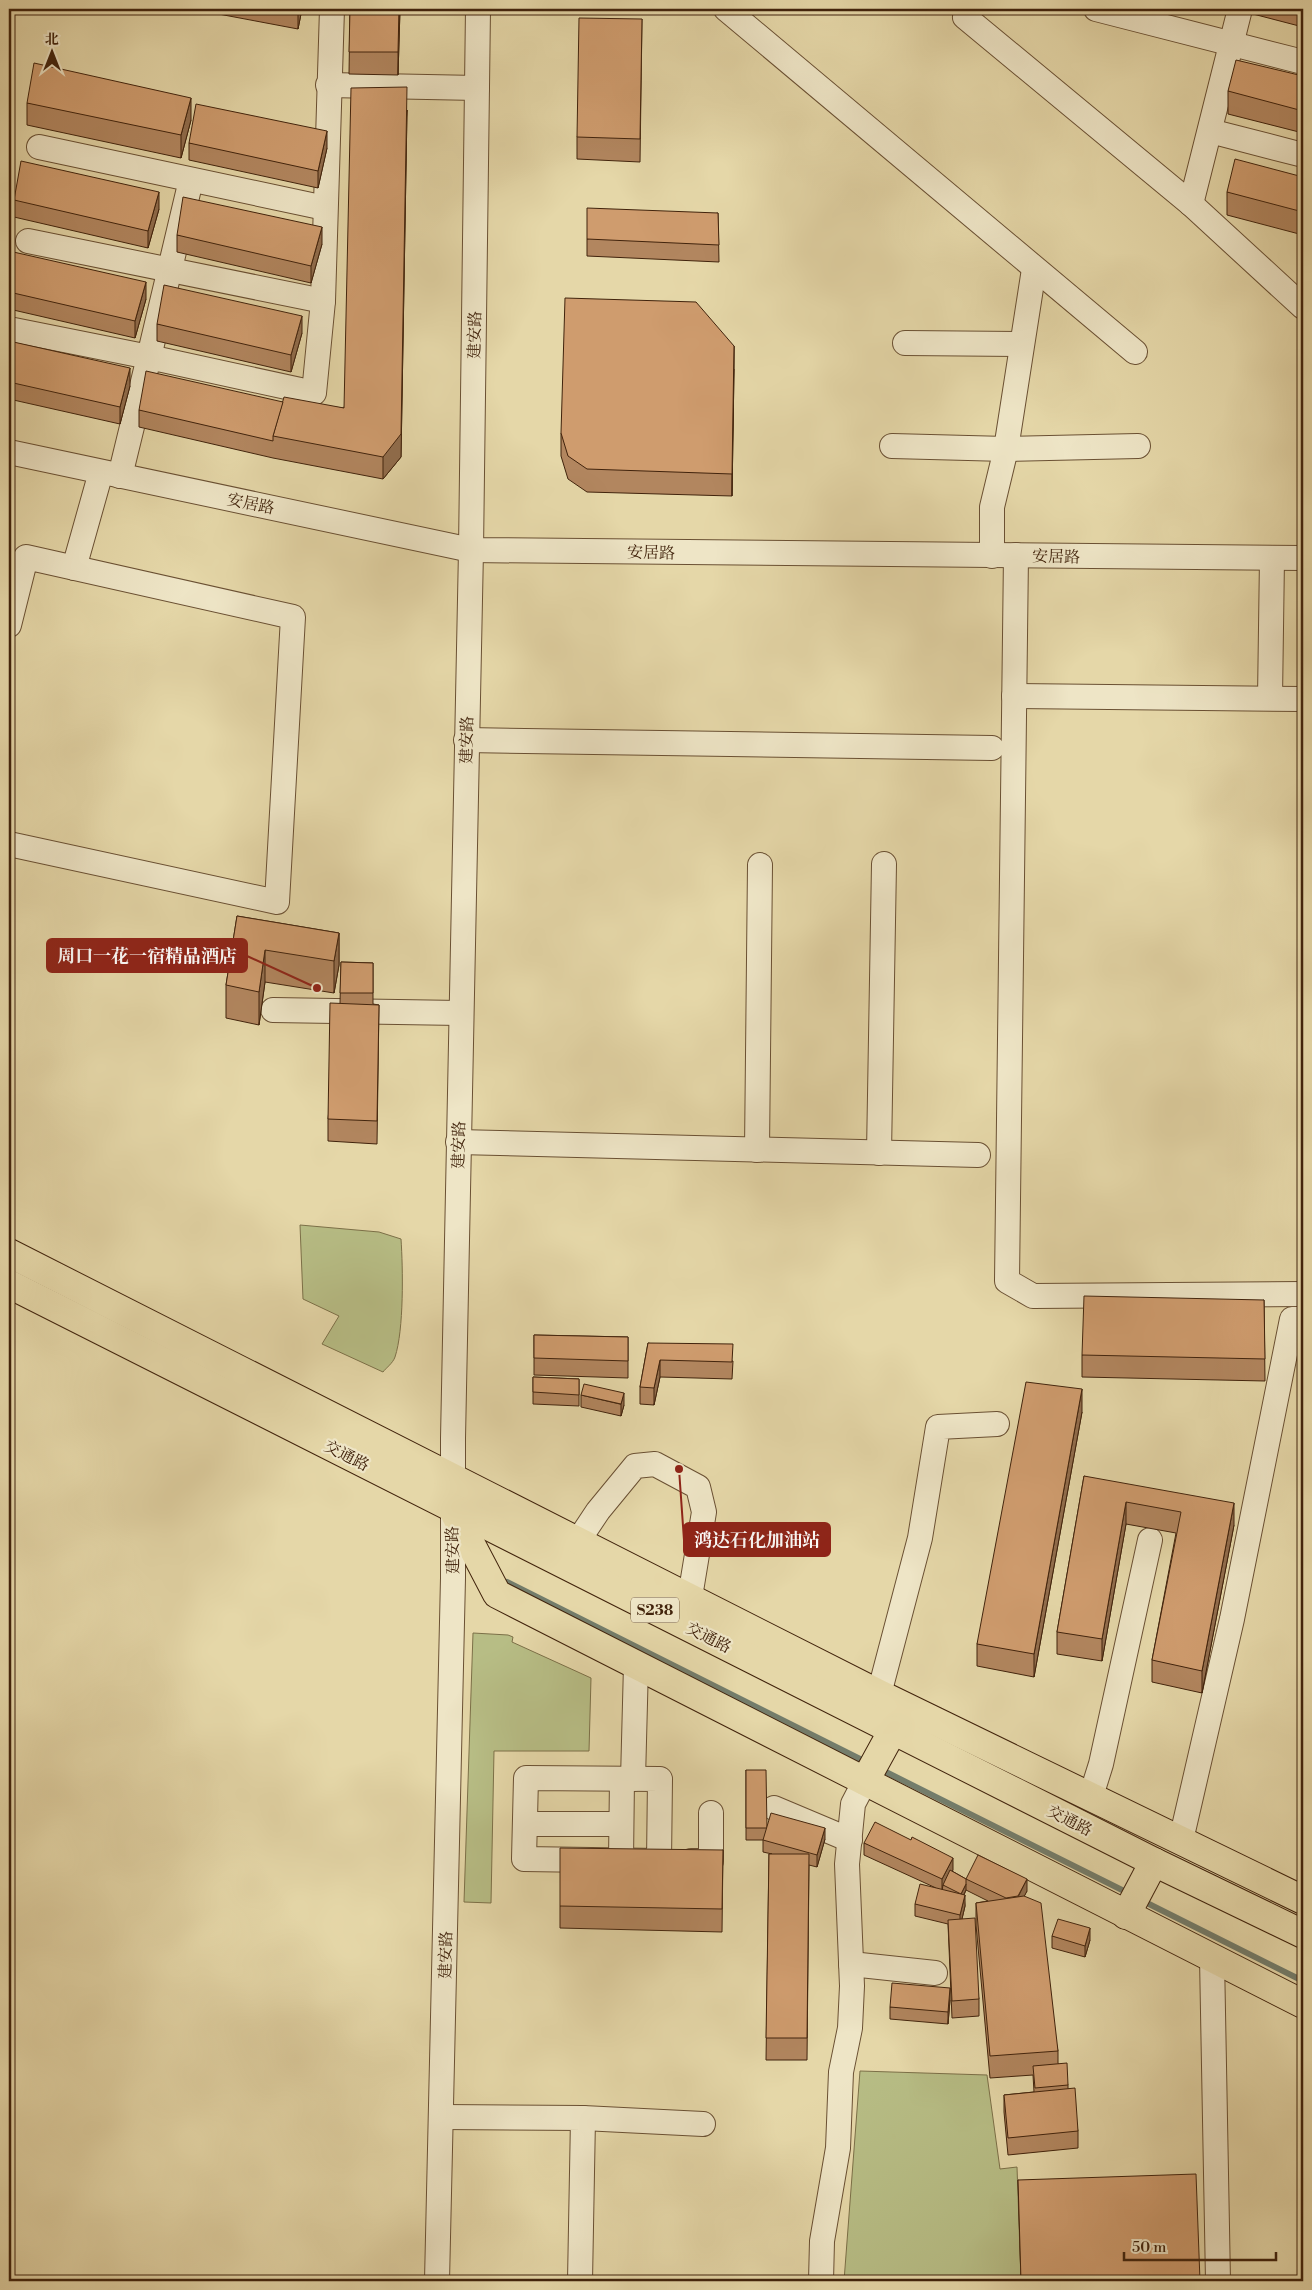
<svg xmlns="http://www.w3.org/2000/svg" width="1312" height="2290" viewBox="0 0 1312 2290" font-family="'Libre Bodoni','Noto Serif SC',serif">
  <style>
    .green { fill: #b7bd85; stroke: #7c7048 }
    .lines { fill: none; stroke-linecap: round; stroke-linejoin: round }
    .stream { stroke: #747d6b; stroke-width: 6 }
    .minor-casing { stroke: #6a5033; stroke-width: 26 }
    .major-casing { stroke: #41230c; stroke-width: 30 }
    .minor { stroke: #eee5c6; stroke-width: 24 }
    .major { stroke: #e5d7a8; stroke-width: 28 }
    .wall { fill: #b2865f; stroke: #41230c }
    .shaded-wall { fill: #916d4d; stroke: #41230c }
    .building { fill: #cf9c6e; stroke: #41230c }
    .labels { text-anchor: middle; stroke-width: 4.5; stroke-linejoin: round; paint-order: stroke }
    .shield { fill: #eee5c6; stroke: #755d44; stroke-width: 1 }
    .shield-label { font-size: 15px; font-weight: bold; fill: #41230c }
    .street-label { font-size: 16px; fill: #41230c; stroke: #eee5c6 }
    .leader { fill: none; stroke: #8f2418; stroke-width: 2 }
    .callout-dot { fill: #8f2418; stroke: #eee5c6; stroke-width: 2 }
    .callout { fill: #8f2418; stroke: #8f2418; stroke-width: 2 }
    .callout-label { font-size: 18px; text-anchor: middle; font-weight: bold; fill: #fff }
  </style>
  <rect width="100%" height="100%" fill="#e5d7a8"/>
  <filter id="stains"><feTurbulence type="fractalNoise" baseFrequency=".004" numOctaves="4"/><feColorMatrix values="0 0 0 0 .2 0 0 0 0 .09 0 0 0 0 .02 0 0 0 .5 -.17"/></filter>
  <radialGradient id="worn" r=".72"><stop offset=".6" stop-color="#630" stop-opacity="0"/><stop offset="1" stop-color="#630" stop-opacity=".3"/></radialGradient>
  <!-- green -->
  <g class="green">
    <path d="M300 1225 379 1232 401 1239C403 1268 404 1330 395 1357 393 1363 386 1368 383 1372L322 1344 339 1316 303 1299Z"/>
    <polygon points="473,1633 508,1635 513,1637 512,1642 591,1678 589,1751 494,1751 491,1903 464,1902"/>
    <polygon points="860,2071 987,2075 1000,2169 1017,2167 1021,2281 844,2281"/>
  </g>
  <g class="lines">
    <!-- stream -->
    <g class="stream">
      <polyline points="507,1582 868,1763"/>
      <polyline points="880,1769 1130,1894"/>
      <polyline points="1141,1900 1303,1981"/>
    </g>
    <defs>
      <g id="minor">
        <polyline points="726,9 1135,352"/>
        <polyline points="967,9 965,17 1191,204 1303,307"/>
        <polyline points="1096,9 1303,62"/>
        <polyline points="328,85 477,88"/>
        <polyline points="1210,131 1303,155"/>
        <polyline points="39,147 325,208"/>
        <polyline points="1191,204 1240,9"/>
        <polyline points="28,241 323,301"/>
        <polyline points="9,329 149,357 191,180"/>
        <polyline points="905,343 1021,344"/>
        <polyline points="892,446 1006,449 1138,446"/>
        <polyline points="9,452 471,550 1303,558"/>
        <polyline points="120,476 149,357 314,393 323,301 332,9"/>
        <polyline points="1016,555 1007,1281 1033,1296 1303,1294"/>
        <polyline points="992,556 992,507 1006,449 1034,269"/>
        <polyline points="74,568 101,472"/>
        <polyline points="9,625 26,557 293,617 277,902 9,844"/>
        <polyline points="1014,696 1303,699"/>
        <polyline points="1270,698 1272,558"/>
        <polyline points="466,740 992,748"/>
        <polyline points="273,1010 460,1013"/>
        <polyline points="458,1142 978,1155"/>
        <polyline points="757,1150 760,865"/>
        <polyline points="879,1153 884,864"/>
        <polyline points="578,1541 598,1511 635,1466 655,1464 698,1487 704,1512 690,1597"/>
        <polyline points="879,1694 920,1538 938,1427 997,1424"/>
        <polygon points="526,1778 660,1779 659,1861 524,1859"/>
        <polyline points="633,1779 636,1665"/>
        <polyline points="1091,1796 1101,1764 1150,1540"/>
        <polyline points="774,1808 850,1840"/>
        <polyline points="525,1824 621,1824"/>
        <polyline points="1181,1840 1232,1619 1292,1319 1303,1319"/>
        <polyline points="621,1860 622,1779"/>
        <polyline points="691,1861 711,1861 711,1813"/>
        <polyline points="1212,1958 1218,2281"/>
        <polyline points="851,1964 935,1973"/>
        <polyline points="442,2117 583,2118 580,2281"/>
        <polyline points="583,2118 703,2124"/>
        <polyline points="437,2281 453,1578 453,1438 471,550 478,9"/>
        <polyline points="821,2281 822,2241 838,2148 841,2072 850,2028 852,1986 847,1864 853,1804 865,1781"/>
      </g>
      <g id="major">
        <polyline points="9,1253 879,1694 1303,1900"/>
        <polyline points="9,1284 1154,1862 1303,1934"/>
        <polyline points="452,1508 497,1594 1303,2004"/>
        <polyline points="865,1781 893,1730"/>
        <polyline points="1126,1915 1154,1862"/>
      </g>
    </defs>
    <!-- minor casing -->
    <use href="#minor" class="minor-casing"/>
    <!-- major casing -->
    <use href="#major" class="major-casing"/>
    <!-- minor -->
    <use href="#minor" class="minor"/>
    <!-- major -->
    <use href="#major" class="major"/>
  </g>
  <!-- wall -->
  <g class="wall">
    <polygon points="192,9 302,9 298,29"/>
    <polygon points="350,9 400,9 398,75 349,74"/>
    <polygon points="1253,9 1303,9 1303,27 1253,14"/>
    <polygon points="642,19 640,162 577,159 577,137"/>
    <polygon points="1303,76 1303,133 1228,114 1228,91"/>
    <polygon points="27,103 191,120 181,158 27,125"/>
    <polygon points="407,110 401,457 383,479 273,458 139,427 139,410 283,402 344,408"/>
    <polygon points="189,143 327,148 318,188 189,160"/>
    <polygon points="1303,177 1303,235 1227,215 1227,192"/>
    <polygon points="14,200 159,209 148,248 14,217"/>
    <polygon points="718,213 719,262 587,256 587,239"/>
    <polygon points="177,235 322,244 311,283 177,252"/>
    <polygon points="9,251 146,299 135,338 9,309"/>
    <polygon points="157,324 302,333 291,372 157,341"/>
    <polygon points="9,341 130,386 120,424 9,399"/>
    <polygon points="734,369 732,496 587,492 568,479 561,456 561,433"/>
    <polygon points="237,916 339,933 339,965 334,993 265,982 259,1025 226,1018 226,985"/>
    <polygon points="341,962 373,963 373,1004 379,1005 377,1144 328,1141 328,1119 340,1003"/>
    <polygon points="1264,1300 1265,1381 1082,1377 1082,1355"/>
    <polygon points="534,1335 628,1337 628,1378 534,1375"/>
    <polygon points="648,1343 733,1361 732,1379 660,1377 654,1405 640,1404 640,1387"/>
    <polygon points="533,1377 579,1379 579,1406 533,1404"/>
    <polygon points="581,1395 624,1405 621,1416 581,1407"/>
    <polygon points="1082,1412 1034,1677 977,1666 977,1644"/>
    <polygon points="1084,1476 1234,1525 1202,1693 1152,1682 1152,1660 1176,1533 1126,1524 1102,1661 1057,1654 1057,1632"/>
    <polygon points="746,1770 767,1828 825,1839 817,1867 809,1865 807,2060 766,2060 769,1854 772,1854 763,1852 763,1840 746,1840"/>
    <polygon points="864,1843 953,1870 952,1871 966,1879 1027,1891 1024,1896 1058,2051 1058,2063 1068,2085 1068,2088 1078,2131 1078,2148 1008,2155 1004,2112 1004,2095 1034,2092 1033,2075 990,2078 976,1925 976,1903 988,1901 966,1890 964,1895 965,1906 962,1919 979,1999 979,2016 952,2018 948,1924 915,1916 915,1904 936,1888 864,1855"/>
    <polygon points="723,1850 722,1932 560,1928 560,1906"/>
    <polygon points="1052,1936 1090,1940 1085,1957 1052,1948"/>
    <polygon points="950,2000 948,2024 890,2019 890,2007"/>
    <polygon points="1018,2180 1200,2281 1021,2281"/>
  </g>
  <!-- shaded-wall -->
  <g class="shaded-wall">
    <polygon points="298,9 302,9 298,29"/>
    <polygon points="399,9 400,9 398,75 398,52"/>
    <polygon points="191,98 191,120 181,158 181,135"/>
    <polygon points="407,110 401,457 383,479 383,457"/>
    <polygon points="327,131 327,148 318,188 318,171"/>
    <polygon points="159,192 159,209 148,248 148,231"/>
    <polygon points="322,227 322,244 311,283 311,266"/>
    <polygon points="146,282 146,299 135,338 135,321"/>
    <polygon points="302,316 302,333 291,372 291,355"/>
    <polygon points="734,346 734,369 732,496 732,474"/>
    <polygon points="130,368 130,386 120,424 120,407"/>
    <polygon points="339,933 339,965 334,993 334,961"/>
    <polygon points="265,950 265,982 259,1025 259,992"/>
    <polygon points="660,1360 660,1377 654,1405 654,1388"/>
    <polygon points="1082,1389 1082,1412 1034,1677 1034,1654"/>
    <polygon points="624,1393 624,1405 621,1416 621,1404"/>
    <polygon points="1126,1502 1126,1524 1102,1661 1102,1639"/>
    <polygon points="1234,1503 1234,1525 1202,1693 1202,1671"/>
    <polygon points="825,1828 825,1839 817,1867 817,1855"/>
    <polygon points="953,1858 953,1870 944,1886 943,1885 942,1891 942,1879"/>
    <polygon points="1027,1879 1027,1891 1015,1914 1015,1903"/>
    <polygon points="966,1884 966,1890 961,1900 961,1894"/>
    <polygon points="965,1895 965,1906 960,1927 960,1915"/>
    <polygon points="1090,1928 1090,1940 1085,1957 1085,1946"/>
    <polygon points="950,1988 950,2000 948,2024 948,2012"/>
  </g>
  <!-- building -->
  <g class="building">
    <polygon points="350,9 399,9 398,52 349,52"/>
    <polygon points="579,18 642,19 640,139 577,137"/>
    <polygon points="1236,60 1303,76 1303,111 1228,91"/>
    <polygon points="34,63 191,98 181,135 27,103"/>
    <polygon points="407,87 401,434 383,457 273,436 284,397 344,408 351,88"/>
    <polygon points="196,104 327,131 318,171 189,143"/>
    <polygon points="1235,159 1303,177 1303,212 1227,192"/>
    <polygon points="21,161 159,192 148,231 14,200"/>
    <polygon points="183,197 322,227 311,266 177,235"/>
    <polygon points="587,208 718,213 719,245 587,239"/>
    <polygon points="9,251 146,282 135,321 9,292"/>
    <polygon points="164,285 302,316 291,355 157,324"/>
    <polygon points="565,298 696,302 734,346 732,474 587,469 568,456 561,433"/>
    <polygon points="9,341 130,368 120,407 9,382"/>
    <polygon points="146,371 283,402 273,436 273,441 139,410"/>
    <polygon points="237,916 339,933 334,961 265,950 259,992 226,985"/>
    <polygon points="341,962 373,963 373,993 340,993"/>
    <polygon points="330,1003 379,1005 377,1121 328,1119"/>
    <polygon points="1084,1296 1264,1300 1265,1359 1082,1355"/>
    <polygon points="534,1335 628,1337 628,1361 534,1358"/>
    <polygon points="648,1343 733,1344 732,1362 660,1360 654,1388 640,1387"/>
    <polygon points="533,1377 579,1379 579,1395 533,1392"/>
    <polygon points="1026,1382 1082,1389 1034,1654 977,1644"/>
    <polygon points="584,1384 624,1393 621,1404 581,1395"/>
    <polygon points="1084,1476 1234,1503 1202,1671 1152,1660 1181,1512 1126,1502 1102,1639 1057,1632"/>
    <polygon points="746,1770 766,1770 767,1828 746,1828"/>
    <polygon points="771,1813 825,1828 817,1855 763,1840"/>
    <polygon points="875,1822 911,1840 912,1837 953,1858 942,1879 864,1843"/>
    <polygon points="560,1848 723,1850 722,1909 560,1906"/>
    <polygon points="769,1854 809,1854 807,2038 766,2038"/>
    <polygon points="978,1855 1027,1879 1018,1896 1006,1898 966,1879"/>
    <polygon points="950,1870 966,1879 966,1884 961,1894 943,1885"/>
    <polygon points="920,1884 965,1895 960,1915 915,1904"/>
    <polygon points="1024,1896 1041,1903 1058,2051 990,2056 976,1903"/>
    <polygon points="975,1918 979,1999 952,2001 948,1920"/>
    <polygon points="1058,1919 1090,1928 1085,1946 1052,1936"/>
    <polygon points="892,1983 950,1988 948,2012 890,2007"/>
    <polygon points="1067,2063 1068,2085 1035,2088 1033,2066"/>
    <polygon points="1075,2088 1078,2131 1008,2138 1004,2095"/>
    <polygon points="1196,2174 1200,2281 1021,2281 1018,2180"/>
  </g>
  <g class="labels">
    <!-- shield labels -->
    <rect class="shield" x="631" y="1597.5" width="48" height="25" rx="4"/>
    <g class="shield-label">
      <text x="655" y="1615">S238</text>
    </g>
    <!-- street labels -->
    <g class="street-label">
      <text transform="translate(474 335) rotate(-89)" y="6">建安路</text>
      <text transform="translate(251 503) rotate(12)" y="6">安居路</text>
      <text transform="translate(651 552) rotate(1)" y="6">安居路</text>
      <text transform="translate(1056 556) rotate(1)" y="6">安居路</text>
      <text transform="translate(466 740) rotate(-89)" y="6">建安路</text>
      <text transform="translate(458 1145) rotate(-89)" y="6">建安路</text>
      <text transform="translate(347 1455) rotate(27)" y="6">交通路</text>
      <text transform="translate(452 1550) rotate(-91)" y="6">建安路</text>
      <text transform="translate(709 1637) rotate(27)" y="6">交通路</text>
      <text transform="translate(1070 1820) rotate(27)" y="6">交通路</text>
      <text transform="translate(445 1955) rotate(-89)" y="6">建安路</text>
    </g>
  </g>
  <!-- callouts -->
  <path class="leader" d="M317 988L247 956M679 1469L684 1540"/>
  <g class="callout-dot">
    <circle cx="317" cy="988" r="5"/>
    <circle cx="679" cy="1469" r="5"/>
  </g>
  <g class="callout">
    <rect x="47" y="939" width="200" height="33" rx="5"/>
    <rect x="684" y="1523" width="146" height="33" rx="5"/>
  </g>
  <g class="callout-label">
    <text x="147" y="962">周口一花一宿精品酒店</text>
    <text x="757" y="1546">鸿达石化加油站</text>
  </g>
  <!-- margin -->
  <rect width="1312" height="2290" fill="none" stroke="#e5d7a8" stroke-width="30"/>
  <rect x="10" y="10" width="1292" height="2270" fill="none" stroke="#41230c" stroke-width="2.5"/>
  <rect x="15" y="15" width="1282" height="2260" fill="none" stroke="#41230c"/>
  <!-- north arrow -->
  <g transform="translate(52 52)" stroke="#eee5c6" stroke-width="4" paint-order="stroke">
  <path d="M0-4L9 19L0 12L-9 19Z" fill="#41230c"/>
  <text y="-8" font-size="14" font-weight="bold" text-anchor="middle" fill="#41230c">北</text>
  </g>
  <!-- scale -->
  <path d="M1124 2252v8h152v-8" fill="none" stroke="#41230c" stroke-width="2.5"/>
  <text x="1132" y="2252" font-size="15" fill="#41230c" stroke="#eee5c6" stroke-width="4" paint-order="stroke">50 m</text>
  <rect width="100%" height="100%" filter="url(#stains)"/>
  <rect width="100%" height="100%" fill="url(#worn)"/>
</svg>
